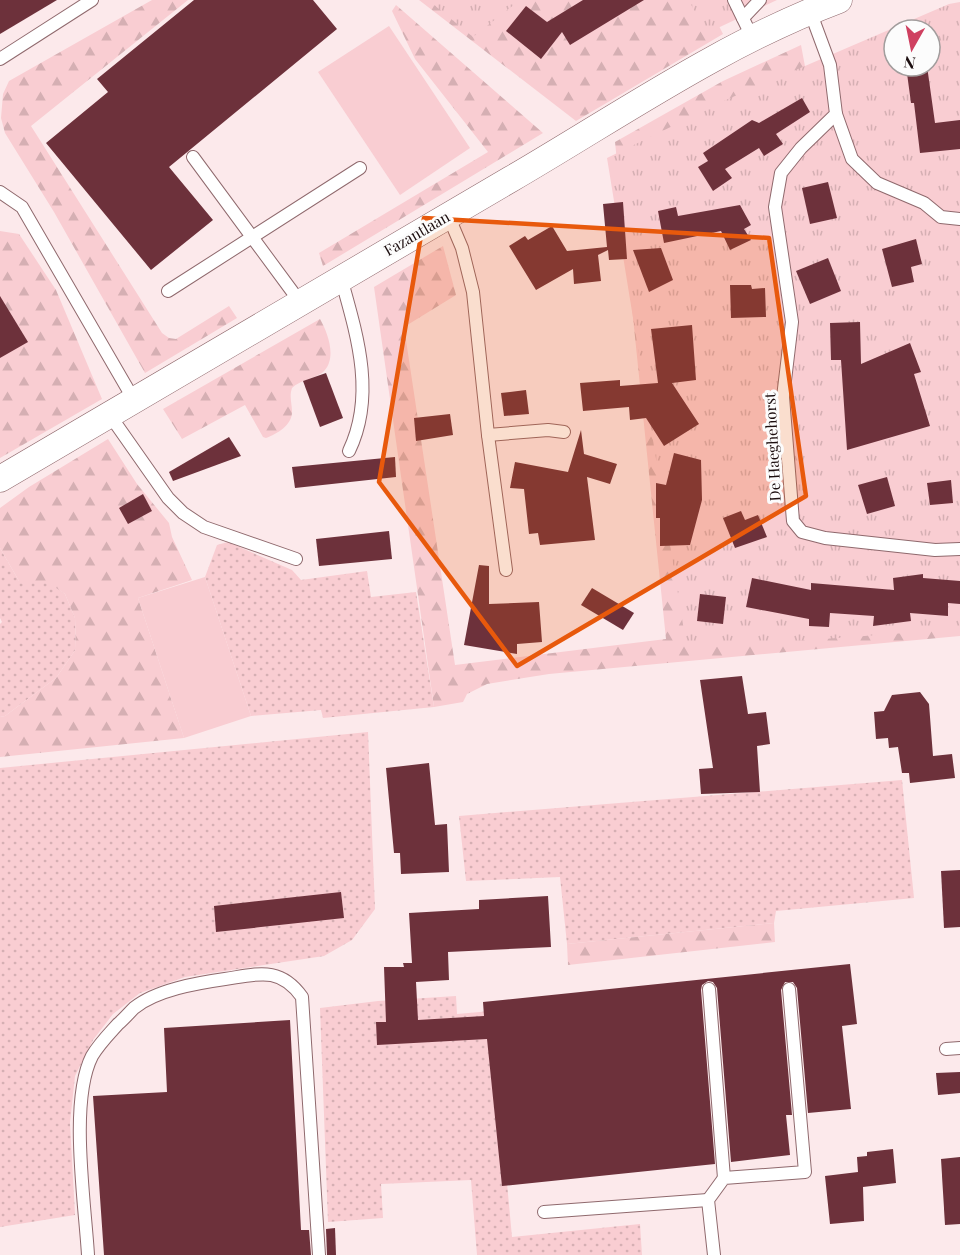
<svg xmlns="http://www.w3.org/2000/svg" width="960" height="1255" viewBox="0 0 960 1255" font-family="'Playfair Display',serif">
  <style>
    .grass { fill: url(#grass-dots) }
    .forest { fill: url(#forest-firs) }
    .park { fill: url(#park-tufts); fill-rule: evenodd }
    .garden { fill: #f9cdd2 }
    .building { fill: #6d313b }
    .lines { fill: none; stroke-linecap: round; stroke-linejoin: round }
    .service-casing { stroke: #8f696d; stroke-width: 14 }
    .minor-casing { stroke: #8f696d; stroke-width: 27 }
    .service { stroke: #fff; stroke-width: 12 }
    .minor { stroke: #fff; stroke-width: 26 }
    .marked { fill: #e8590c; fill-opacity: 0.2; stroke: #e8590c; stroke-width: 4.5; stroke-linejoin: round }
    .labels { text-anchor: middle; stroke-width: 6; stroke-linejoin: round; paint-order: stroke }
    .street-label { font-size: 15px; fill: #1c0e0f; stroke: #fcfcfc }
  </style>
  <defs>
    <pattern id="grass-dots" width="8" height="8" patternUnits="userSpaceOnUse" patternTransform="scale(1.5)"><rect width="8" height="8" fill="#f9cdd2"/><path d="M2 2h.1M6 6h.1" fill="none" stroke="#d5afb3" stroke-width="1.8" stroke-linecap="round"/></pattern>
    <pattern id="forest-firs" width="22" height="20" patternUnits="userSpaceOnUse" patternTransform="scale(1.5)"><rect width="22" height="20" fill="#f9cdd2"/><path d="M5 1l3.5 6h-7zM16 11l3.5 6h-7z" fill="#d5afb3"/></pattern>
    <pattern id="park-tufts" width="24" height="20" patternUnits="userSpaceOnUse" patternTransform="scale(1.5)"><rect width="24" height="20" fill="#f9cdd2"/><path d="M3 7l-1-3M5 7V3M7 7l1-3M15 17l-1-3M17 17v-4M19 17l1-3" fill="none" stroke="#d5afb3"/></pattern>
  </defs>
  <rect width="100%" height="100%" fill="#fce9eb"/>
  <!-- grass -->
  <g class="grass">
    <polygon points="228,542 292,570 301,580 367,571 371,597 416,592 434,707 323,718 321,710 251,716 205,577 217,545"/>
    <polygon points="0,548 19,581 46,580 65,594 75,618 76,649 56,678 5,716 0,717 0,624 2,622 0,618"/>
    <polygon points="368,732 375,909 352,940 324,956 185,977 140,993 113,1014 93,1040 75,1076 70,1123 75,1215 0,1227 0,768"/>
    <polygon points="902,780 914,898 776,911 774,923 567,944 560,877 466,881 459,816"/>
    <polygon points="456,996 457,1014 491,1011 512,1237 640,1224 642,1255 477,1255 471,1180 381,1184 383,1218 328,1222 320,1008 378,1001"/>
  </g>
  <!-- forest -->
  <g class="forest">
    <polygon points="152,0 188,0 31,126 162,333 169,338 176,339 229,306 237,318 145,373 54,212 5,133 1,118 3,94 9,81"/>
    <polygon points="419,0 706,0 723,34 576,121"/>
    <polygon points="396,5 543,133 323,266 319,253 488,152 415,59 392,11"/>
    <polygon points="801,45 815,120 960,558 960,636 549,674 487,684 467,694 463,702 434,707 374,287 443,246 456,295 404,327 455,665 666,639 615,142 723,81"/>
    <polygon points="0,231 19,234 56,290 102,399 0,458"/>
    <path d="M320 319C328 333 338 360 322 373 313 379 300 380 292 388 289 397 292 403 292 412 292 425 277 434 266 438L263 437 245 405 182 439 163 409Z"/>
    <polygon points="108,439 137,484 169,523 172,537 192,580 138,598 184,738 0,757 0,717 5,716 56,678 76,649 75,618 65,594 46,581 19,581 0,548 0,508 29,487"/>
    <polygon points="774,923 775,942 568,965 567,944"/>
  </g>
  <!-- park -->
  <g class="park">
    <polygon points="428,0 520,0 473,37"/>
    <polygon points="689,0 777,0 705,34"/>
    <path d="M960 2V629L687 649 607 158 728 99 949 4ZM894 30H930V66H894Z"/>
  </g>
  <!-- garden -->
  <g class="garden">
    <polygon points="389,26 470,148 400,195 318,72"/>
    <polygon points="205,577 251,716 184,738 138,598"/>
  </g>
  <!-- building -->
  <g class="building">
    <polygon points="0,0 57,0 0,34"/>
    <polygon points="194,0 313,0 337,29 169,167 213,220 151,270 46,143 108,92 97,79"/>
    <polygon points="583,0 644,0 570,45 562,32 541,59 506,31 526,6 547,22"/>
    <polygon points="906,66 927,66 935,123 960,120 960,149 920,153 914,103 911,103"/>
    <polygon points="802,98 810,112 776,134 783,144 764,156 759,148 725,169 732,178 713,191 698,167 708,161 703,153 752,120 759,123"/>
    <polygon points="828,182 837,218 810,224 802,188"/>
    <polygon points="623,202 627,259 609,260 608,250 598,255 601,281 574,284 573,269 536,290 509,246 525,236 528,240 552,226 567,251 607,247 603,204"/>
    <polygon points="740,205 751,225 744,229 751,240 730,250 721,231 664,243 658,211 676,207 678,216"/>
    <polygon points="916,239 922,264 911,267 914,282 892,287 882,249"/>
    <polygon points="661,248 673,280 649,292 633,250"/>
    <polygon points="828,258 841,291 810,304 796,271"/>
    <polygon points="730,285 751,285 752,289 765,288 766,317 731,318"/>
    <polygon points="0,296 28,342 0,358"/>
    <polygon points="860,322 861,364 910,343 921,372 914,374 930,426 847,450 841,360 831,360 830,323"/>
    <polygon points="692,325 696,380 672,383 699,424 664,446 646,418 630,420 629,407 583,411 580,383 620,380 620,386 658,383 651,329"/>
    <polygon points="326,373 343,418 320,427 303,381"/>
    <polygon points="526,390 529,414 504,416 501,393"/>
    <polygon points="450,414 453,435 416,441 414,418"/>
    <polygon points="581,430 584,454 617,464 610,484 587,477 595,540 540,545 538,533 529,534 524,489 510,488 515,462 568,472"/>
    <polygon points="229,437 241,456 173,481 169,472"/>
    <polygon points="674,453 701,460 702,500 690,545 660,546 660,518 656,518 656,483 666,485"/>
    <polygon points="395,457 396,477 295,488 292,467"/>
    <polygon points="887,477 895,506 867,514 858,485"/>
    <polygon points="951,480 953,503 930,505 927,483"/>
    <polygon points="143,494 152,511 128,524 119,508"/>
    <polygon points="741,511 745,520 758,515 767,537 735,548 723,518"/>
    <polygon points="389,531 392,559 319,566 316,539"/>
    <polygon points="479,565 489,566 489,604 539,602 542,642 517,644 517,654 464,645"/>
    <polygon points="923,574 923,578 960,581 960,604 948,603 948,616 910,613 911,621 873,626 874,616 830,613 829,627 809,626 809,619 746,607 752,578 811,590 811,583 894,590 893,578"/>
    <polygon points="592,588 634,613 623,630 581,605"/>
    <polygon points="700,594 726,597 723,624 697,621"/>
    <polygon points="742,676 748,714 766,712 770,744 757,746 760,792 701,794 699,769 713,768 700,680"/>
    <polygon points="920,692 929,704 933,756 952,754 955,778 910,783 909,773 902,773 898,747 889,748 888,738 876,739 874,712 884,711 892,695"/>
    <polygon points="429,763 435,825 447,824 449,872 401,874 400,853 394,853 386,768"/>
    <polygon points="960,870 960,927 944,928 941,871"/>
    <polygon points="341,892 344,918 216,932 214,906"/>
    <polygon points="548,896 551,947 448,952 449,980 416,982 418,1020 484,1016 483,1002 850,964 857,1024 842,1026 851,1109 808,1113 797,988 793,982 785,982 781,990 792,1115 786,1115 790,1155 731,1162 717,988 713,982 708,981 702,985 701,990 715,1164 502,1186 487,1039 377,1045 376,1022 386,1022 384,967 404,967 403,963 412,963 409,913 479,909 479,900"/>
    <polygon points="290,1020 301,1230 309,1230 311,1255 104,1255 93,1096 167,1092 164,1028"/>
    <polygon points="960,1072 960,1093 938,1095 936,1073"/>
    <polygon points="893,1149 896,1183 863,1187 864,1221 830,1224 825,1176 858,1172 857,1157 867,1156 867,1152"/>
    <polygon points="960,1157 960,1224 945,1225 941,1159"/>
    <polygon points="335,1228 336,1255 327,1255 326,1229"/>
  </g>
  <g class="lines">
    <defs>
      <g id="service">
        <polyline points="734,0 752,37"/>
        <polyline points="810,11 830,65 836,114 801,148 781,173 775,207 792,322 783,397 793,521 802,532 825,538 935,550 960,549"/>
        <polyline points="743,18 760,0"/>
        <polyline points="0,59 92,0"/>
        <polyline points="836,114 852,159 877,183 924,203 941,217 960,219"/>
        <polyline points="193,157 300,302"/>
        <polyline points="0,192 22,207 134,400"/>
        <polyline points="448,215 462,248 473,292 488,435 506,570"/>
        <path d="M341 278C357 335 376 395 349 451"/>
        <polyline points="168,291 360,168"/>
        <polyline points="109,414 168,498 183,513 204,527 296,559"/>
        <polyline points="488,435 548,430 564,432"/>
        <polyline points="709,989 724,1178"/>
        <polyline points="946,1049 960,1048"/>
        <polyline points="544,1212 708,1200"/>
        <path d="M88 1255C85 1203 69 1101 92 1056 99 1044 109 1034 118 1024 124 1019 129 1013 134 1008 156 990 197 983 225 979 258 974 280 966 302 997L319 1255"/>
        <polyline points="714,1255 708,1200 724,1178 805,1172 789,989"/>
      </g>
      <path id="minor" d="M0 479C170 378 341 279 511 179 619 116 722 44 839 0"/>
    </defs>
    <!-- service casing -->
    <use href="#service" class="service-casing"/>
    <!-- minor casing -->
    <use href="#minor" class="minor-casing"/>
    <!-- service -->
    <use href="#service" class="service"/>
    <!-- minor -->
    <use href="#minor" class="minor"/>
  </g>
  <!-- marked area -->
  <path class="marked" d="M424 218 769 238 806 496 517 666 379 482Z"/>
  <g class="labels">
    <!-- street labels -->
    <g class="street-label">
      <text transform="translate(417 234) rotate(-30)" y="5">Fazantlaan</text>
      <text transform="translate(773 447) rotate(-93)" y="5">De Haeghehorst</text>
    </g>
  </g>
  <!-- north arrow -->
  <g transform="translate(912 48) rotate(189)"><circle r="28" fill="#fcfcfc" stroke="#a29d9d" stroke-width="1.5"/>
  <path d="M0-4.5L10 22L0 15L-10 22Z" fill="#cf4060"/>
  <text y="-9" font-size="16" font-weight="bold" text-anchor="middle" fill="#1c0e0f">N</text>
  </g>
</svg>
